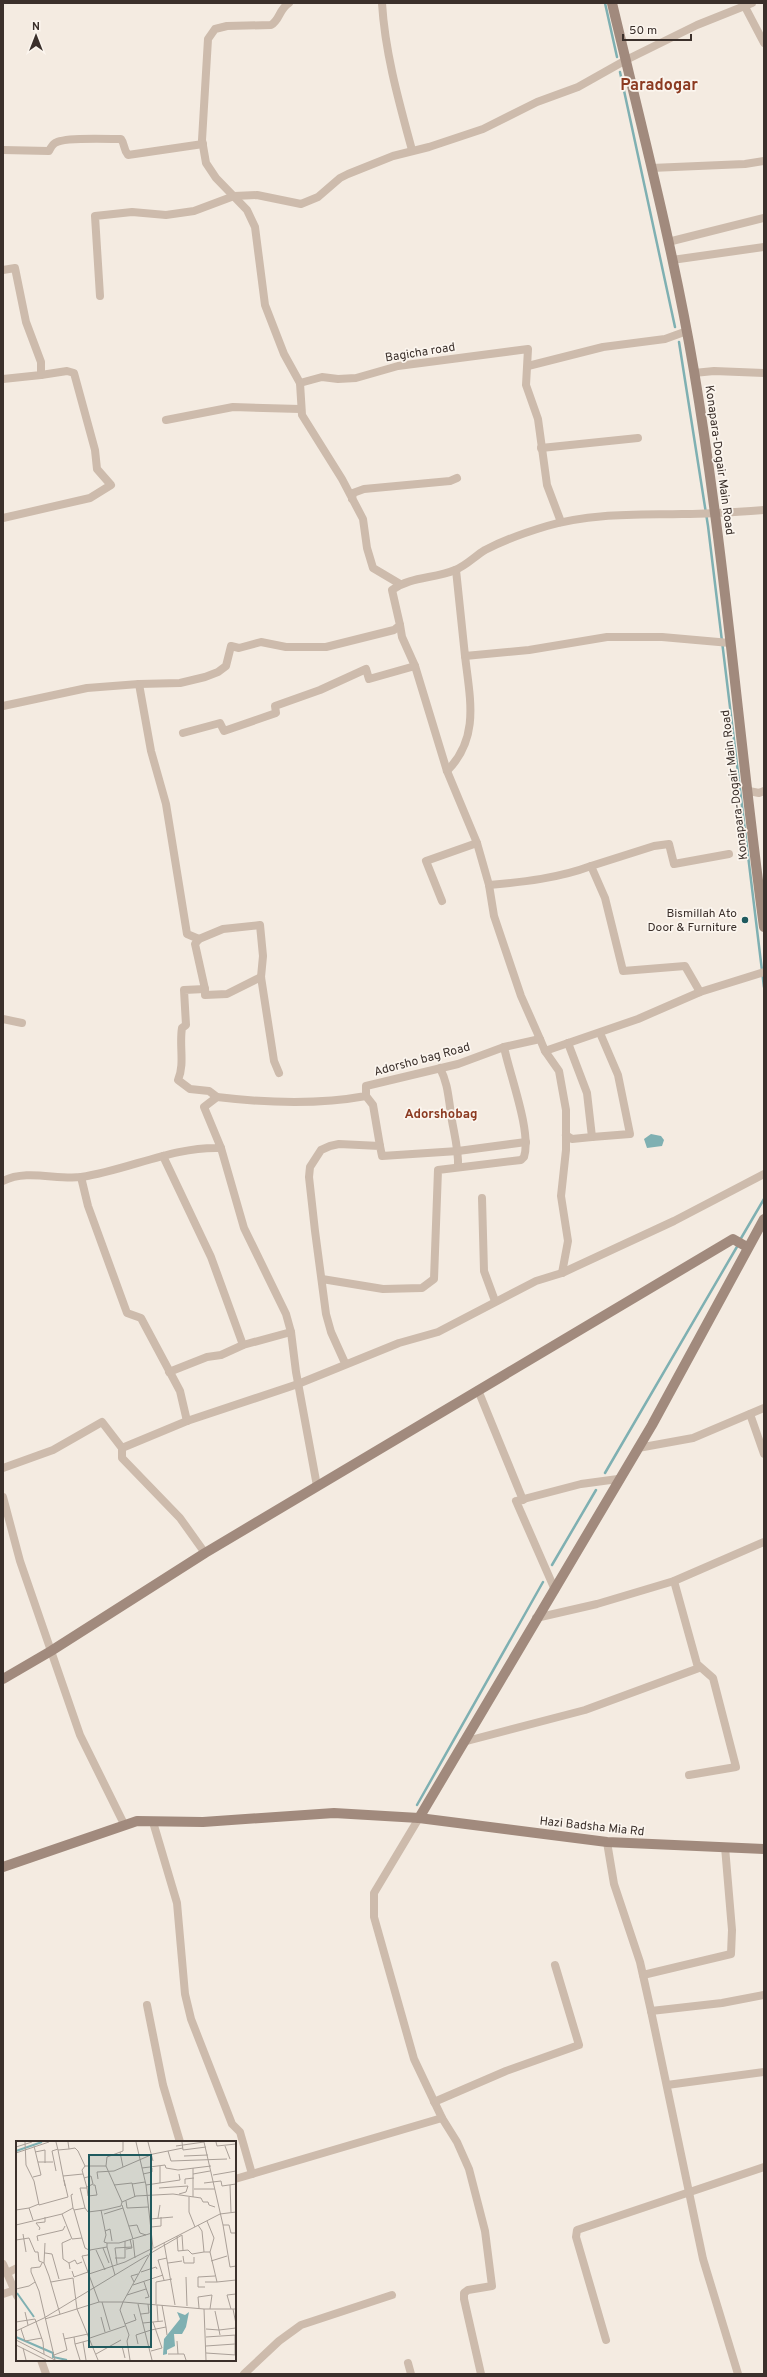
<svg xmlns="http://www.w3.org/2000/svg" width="767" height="2377" viewBox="0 0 767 2377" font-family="Overpass,sans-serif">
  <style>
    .water { fill: #7fb0b2 }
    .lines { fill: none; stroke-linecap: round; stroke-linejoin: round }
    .stream { stroke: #7fb0b2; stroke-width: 2.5 }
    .street { stroke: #cdbbac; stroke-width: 8 }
    .secondary { stroke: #a18a7d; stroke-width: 10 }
    .poi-dot { fill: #1f5a5e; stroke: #fbf5ee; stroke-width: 1.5 }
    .labels { text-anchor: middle; stroke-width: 3.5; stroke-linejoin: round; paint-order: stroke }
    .street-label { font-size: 12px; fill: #3b302b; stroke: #fbf5ee }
    .poi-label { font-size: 12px; fill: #3b302b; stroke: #fbf5ee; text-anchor: end }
    .neighbourhood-label { font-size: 13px; font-weight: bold; fill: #8c3b22; stroke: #fbf5ee }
    .district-label { font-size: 16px; font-weight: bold; fill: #8c3b22; stroke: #fbf5ee }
    .inset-river { fill: none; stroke: #7fb0b2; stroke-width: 2 }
    .inset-road { fill: none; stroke: #aaa098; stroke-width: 1 }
    .view { fill: #1f5a5e; fill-opacity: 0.15; stroke: #1f5a5e; stroke-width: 2 }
    .inset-edge { fill: none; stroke: #3b302b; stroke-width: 2 }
  </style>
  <rect width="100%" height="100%" fill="#f4ebe1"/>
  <!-- water -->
  <polygon class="water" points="651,1134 661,1136 664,1140 662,1146 647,1148 644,1139"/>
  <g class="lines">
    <!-- stream -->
    <g class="stream">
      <polyline points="605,3 617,57"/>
      <polyline points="620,72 675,327"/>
      <polyline points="679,342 708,526 764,987"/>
      <polyline points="740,1240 764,1199"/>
      <polyline points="605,1473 738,1245"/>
      <polyline points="552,1565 596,1490"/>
      <polyline points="417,1805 543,1582"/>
    </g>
    <!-- street -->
    <g class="street">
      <path d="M289 3C279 9 280 20 271 25L227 26 215 29 208 39 202 140 206 163 216 178 247 210 255 227 265 305 284 354 300 383 302 415 342 479 363 519 367 548 373 568 400 584"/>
      <path d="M382 3C385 53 399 102 412 150"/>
      <polyline points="743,3 764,43"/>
      <path d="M3 150 49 151C50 149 52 145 55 143 63 137 108 139 121 139 125 144 123 149 128 155L203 144"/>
      <polyline points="651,168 745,164 764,161"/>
      <polyline points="668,242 764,218"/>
      <polyline points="672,260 764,247"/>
      <polyline points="3,270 15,268 26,322 41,362 41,375 3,379"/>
      <polyline points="100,296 95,216 132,212 166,215 194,211 234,196 257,195 301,204 318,197 340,178 348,174 393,156 429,147 483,129 537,102 578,87 626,60 697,25 752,3"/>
      <polyline points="528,366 603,347 665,339 687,331"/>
      <polyline points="694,373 714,371 764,373"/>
      <polyline points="300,383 322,377 338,379 356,378 398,366 528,349 526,385 538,419 547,485 561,522"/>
      <polyline points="166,420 233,407 300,409"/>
      <polyline points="541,448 638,438"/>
      <polyline points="352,499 353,493 364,489 450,481 457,478"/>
      <polyline points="3,518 90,498 111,485 97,469 95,450 74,373 67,371 41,375"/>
      <polyline points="456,570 465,656 529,650 607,637 662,637 730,643"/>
      <polyline points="400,625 402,637 415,666 447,771 477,843 489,885 494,916 521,996 540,1039"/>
      <path d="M139 684 151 751 166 804 187 934 199 939 195 944 205 989 184 990 186 1025 182 1028C179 1045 185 1064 178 1080L190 1089 209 1091 217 1097"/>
      <path d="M3 706 87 688 139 684 180 683 205 677 218 672 226 666 231 646 239 648 261 642 286 647H326L394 630 400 625 392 590C411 576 434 579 455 570 466 566 475 556 485 550 504 540 527 532 547 526 592 513 636 515 682 514 710 514 737 512 764 510"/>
      <polyline points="183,733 220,723 224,731 276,713 275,706 320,690 366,669 369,679 415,666"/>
      <path d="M447 771C480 738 470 699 465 656"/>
      <polyline points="749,791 759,793 764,791"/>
      <polyline points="591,866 654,846 669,844 674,864 729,854"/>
      <path d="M489 885C524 882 559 878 591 866L605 898 623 971 685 966 700 992"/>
      <polyline points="442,901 426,861 477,843"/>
      <polyline points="199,939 223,929 260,925 263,956 261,977 274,1061 279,1073"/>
      <polyline points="205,989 205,995 227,994 261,977"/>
      <polyline points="3,1019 22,1023"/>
      <polyline points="545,1051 559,1071 566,1110 566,1150 561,1196 568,1241 562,1273"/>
      <path d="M440 1068C447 1082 448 1093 450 1107 452 1128 459 1146 458 1167"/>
      <polyline points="366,1096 373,1105 380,1146"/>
      <polyline points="566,1135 572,1139 592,1137 587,1093 568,1043"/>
      <polyline points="592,1137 630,1134 618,1075 600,1033"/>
      <polyline points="221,1148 244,1228 286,1314 291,1332 296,1372 317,1486"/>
      <polyline points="163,1156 211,1257 243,1345"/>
      <polyline points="81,1177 88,1206 127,1313 141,1318 180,1391 187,1421"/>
      <path d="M3 1181C27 1169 56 1180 81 1177 129 1170 173 1146 221 1148L204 1107 217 1097C267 1103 317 1105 366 1096V1086L458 1064 504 1047 540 1039 545 1051 638 1019 700 992 764 972"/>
      <polyline points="482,1198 484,1271 495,1301"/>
      <path d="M322 1279 383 1289 422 1288 434 1279 438 1170 521 1160 524 1157C532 1132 509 1073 504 1047"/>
      <polyline points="345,1363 331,1332 326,1314 315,1231 309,1177 310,1167 321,1150 330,1146 339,1144 380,1146 382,1156 458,1151 526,1142"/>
      <polyline points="169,1372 207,1357 221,1355 243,1345 291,1332"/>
      <polyline points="478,1390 523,1500"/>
      <polyline points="750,1414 764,1454"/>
      <polyline points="122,1448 122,1458 180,1518 205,1553"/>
      <polyline points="638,1448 693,1438 764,1408"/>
      <polyline points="3,1468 53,1450 102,1422 122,1448 187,1421 298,1384 399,1343 438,1332 536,1281 562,1273 674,1221 764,1174"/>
      <polyline points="3,1497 20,1561 80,1735 124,1824"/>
      <polyline points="674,1581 697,1664 713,1678 736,1767 689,1775"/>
      <polyline points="555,1590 516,1501 581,1484 618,1479"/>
      <polyline points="536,1618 597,1604 674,1581 764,1542"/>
      <polyline points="463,1742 585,1710 699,1668"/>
      <polyline points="419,1818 374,1893 374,1917 414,2059 442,2118 457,2142 469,2169 485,2231 492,2286 468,2290 464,2293 464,2299 481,2374"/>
      <polyline points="153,1822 177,1903 185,1994 191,2019 232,2124 240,2132 252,2174"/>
      <polyline points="607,1842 614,1884 640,1962 651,2011 703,2259 738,2374"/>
      <polyline points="643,1975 731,1954 732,1930 725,1847"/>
      <polyline points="147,2005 163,2085 180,2142"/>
      <polyline points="651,2011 722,2003 764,1995"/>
      <polyline points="667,2085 764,2072"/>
      <polyline points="434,2102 506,2071 579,2045 555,1965"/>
      <polyline points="235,2179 442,2118"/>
      <polyline points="3,2264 17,2296"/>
      <polyline points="7,2273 17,2268"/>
      <polyline points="3,2294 15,2290"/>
      <polyline points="606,2340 576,2237 577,2230 764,2167"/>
      <polyline points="41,2360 46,2374"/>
      <polyline points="408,2363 411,2374"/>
      <polyline points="244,2374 279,2341 301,2325 392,2295"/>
    </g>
    <!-- secondary -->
    <g class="secondary">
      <path d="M612 3C641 125 673 247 694 371 725 555 739 742 764 927"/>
      <polyline points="3,1679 51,1651 205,1553 733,1239 747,1247"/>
      <polyline points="419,1818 652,1425 764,1219"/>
      <polyline points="3,1867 137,1821 203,1822 334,1813 419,1818 607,1842 764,1849"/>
    </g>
  </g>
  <!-- markers -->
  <circle class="poi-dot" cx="745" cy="920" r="4"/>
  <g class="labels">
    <!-- street labels -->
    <g class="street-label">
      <text transform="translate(420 352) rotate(-9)" y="4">Bagicha road</text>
      <text transform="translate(720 460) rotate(82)" y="4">Konapara-Dogair Main Road</text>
      <text transform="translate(734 785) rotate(-97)" y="4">Konapara-Dogair Main Road</text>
      <text transform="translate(422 1059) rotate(-15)" y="4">Adorsho bag Road</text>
      <text transform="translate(592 1826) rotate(6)" y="4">Hazi Badsha Mia Rd</text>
    </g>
    <!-- poi labels -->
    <g class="poi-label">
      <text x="737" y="917">Bismillah Ato<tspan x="737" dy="14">Door &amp; Furniture</tspan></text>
    </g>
    <!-- neighbourhood labels -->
    <g class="neighbourhood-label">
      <text x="441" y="1118">Adorshobag</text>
    </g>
    <!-- district labels -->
    <g class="district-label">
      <text x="659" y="90">Paradogar</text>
    </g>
  </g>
  <!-- overview -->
  <g transform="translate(16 2141)">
    <rect width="220" height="220" fill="#f4ebe1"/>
    <path d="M161 171 169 174 173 171 170 186 166 193H158L159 205 151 209V213L147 214 148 198 164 178Z" fill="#7fb0b2"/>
    <path class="inset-river" d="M0 10 26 1M1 152 18 176M0 196 37 212V216L51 219"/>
    <path class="inset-road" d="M9 1 10 24 18 40 23 64 52 56 48 39M40 1 42 9 53 8M52 1 53 8 59 7 62 10 69 25 66 29 71 47H64L69 67M120 1 130 44 137 107 107 161 188 168 190 219M132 1 137 20M166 1 167 9 190 6M188 1 207 84H213L215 92H220M200 1 201 5 220 3M160 5 188 1M209 5 214 18M0 6 16 1M42 9 49 45M152 10 155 20 211 18M19 11 29 9V22M104 11 107 26M0 12 33 1M168 15 192 14M22 21H37M69 25H90M144 25V42M126 27 149 24 150 27 162 29 195 25M177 27V56M40 30 36 10 42 8M127 33 136 31V27M177 33 194 30M197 34 220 30M47 35 67 33M17 36 25 34 18 5M68 37 75 35 77 43 71 46M82 38 81 31 98 30 137 13 167 7M188 42 205 40 206 45 220 43M116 43 129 41M169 43V38L178 37M98 44 116 42 119 56M130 44 164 39 163 33M214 44 215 71M71 47 72 55 81 54 79 44H77M143 47 172 45 170 51 163 53M178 48H199M57 53 55 54 57 67M173 56V71L179 86M110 60 111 67 132 66M106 61 90 25 91 16 107 10V1M106 64 117 98M0 69 13 67M58 69 66 97M85 69 90 94 88 101 91 102M88 73 107 67M142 77 144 64M134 78 157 76M17 79 13 67 23 63M0 84 46 73M182 84 186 90 188 111H194M207 84 214 126 220 125M113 85 121 84 124 92 130 94M135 86 145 85V76M23 89 24 87 20 82 29 81V76M89 90 94 88 96 100M7 93 10 111M166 94 167 109M161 95 162 110 172 109 176 113 188 111M0 99 13 97 19 111H22L23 120 28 122 33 135 44 173M117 99 119 117M22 100 21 95 47 89 49 85M148 102 159 164M91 106 99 134M87 107 93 122M138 107 204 73 220 71M110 108 116 107 114 98M73 109 69 107 66 97 56 98 46 73 57 67 58 69 69 67 72 71 88 69 105 65 106 61 120 55 157 53 185 57 187 61H192L193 64 199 66M80 109 89 129M29 112 36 113 43 138M135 112 166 94M167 115 168 122H178V116M99 117H109V100M195 120 211 115M26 122 24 126 15 127V131L23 150 39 219M28 122 29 102M53 122 59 119 61 123 66 121M152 122 166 120M101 123 99 107 116 106M54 128 53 122 47 118 46 102 55 98M56 130 58 136 72 131M125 131 140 126 141 128M73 133 109 121 135 108M170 136 171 165M148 139 142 119 151 117M35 141 57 137 61 168 82 219M118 141 115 135 122 133M128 141 133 156 129 157M189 141H201L194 111 198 97 191 80M201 141 220 139M117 144 147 134M189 146H182V136L199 135M0 148 13 145 19 141M111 154 130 148M83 161 66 115 72 114 74 109 91 106V102H103L136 92M86 161 94 189M122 163 136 219M140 163V141L156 138M141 164 142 180M146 164 150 186M183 167 182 156 196 154 194 168M188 168H220M215 168 211 154 220 153M217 168 220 183M9 171 12 184M125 173 133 172 132 163M85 176 89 191M29 178 83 161H107L104 169 113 194 111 200 114 219M0 181 19 178 27 201 28 213M127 182 147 180M109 183 120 179 118 173M5 188 9 200M190 188 203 189 199 170M0 190 28 177 132 114M204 194 203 189 220 187M58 196 72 193M190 196 220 194M74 197 109 185M48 198 58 196 59 203 74 199M0 199 39 219M9 200 26 197M161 200 162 213M67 201 70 219M59 203 64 219M122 203 120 194 135 189 150 186 151 194M0 204 30 219M106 205 109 217M190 205 219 203M7 207 10 219M135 210 146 207 137 181M190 212 220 214M80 213 105 199M152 213H168L170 219M38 214 51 209 47 192M219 214V194"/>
    <path class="view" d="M73 14H135V206H73Z"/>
    <rect width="220" height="220" class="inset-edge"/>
  </g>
  <!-- border -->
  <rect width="767" height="2377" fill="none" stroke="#3b302b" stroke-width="8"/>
  <!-- north arrow -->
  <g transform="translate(36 36)" stroke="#fbf5ee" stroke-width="3" paint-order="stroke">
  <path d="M0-3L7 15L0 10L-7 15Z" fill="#3b302b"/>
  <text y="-6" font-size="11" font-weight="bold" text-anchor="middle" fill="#3b302b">N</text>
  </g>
  <!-- scale -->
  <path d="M623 34v6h68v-6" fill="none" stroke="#3b302b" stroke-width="2"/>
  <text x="629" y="34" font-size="12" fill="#3b302b" stroke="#fbf5ee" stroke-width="3" paint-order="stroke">50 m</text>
</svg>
